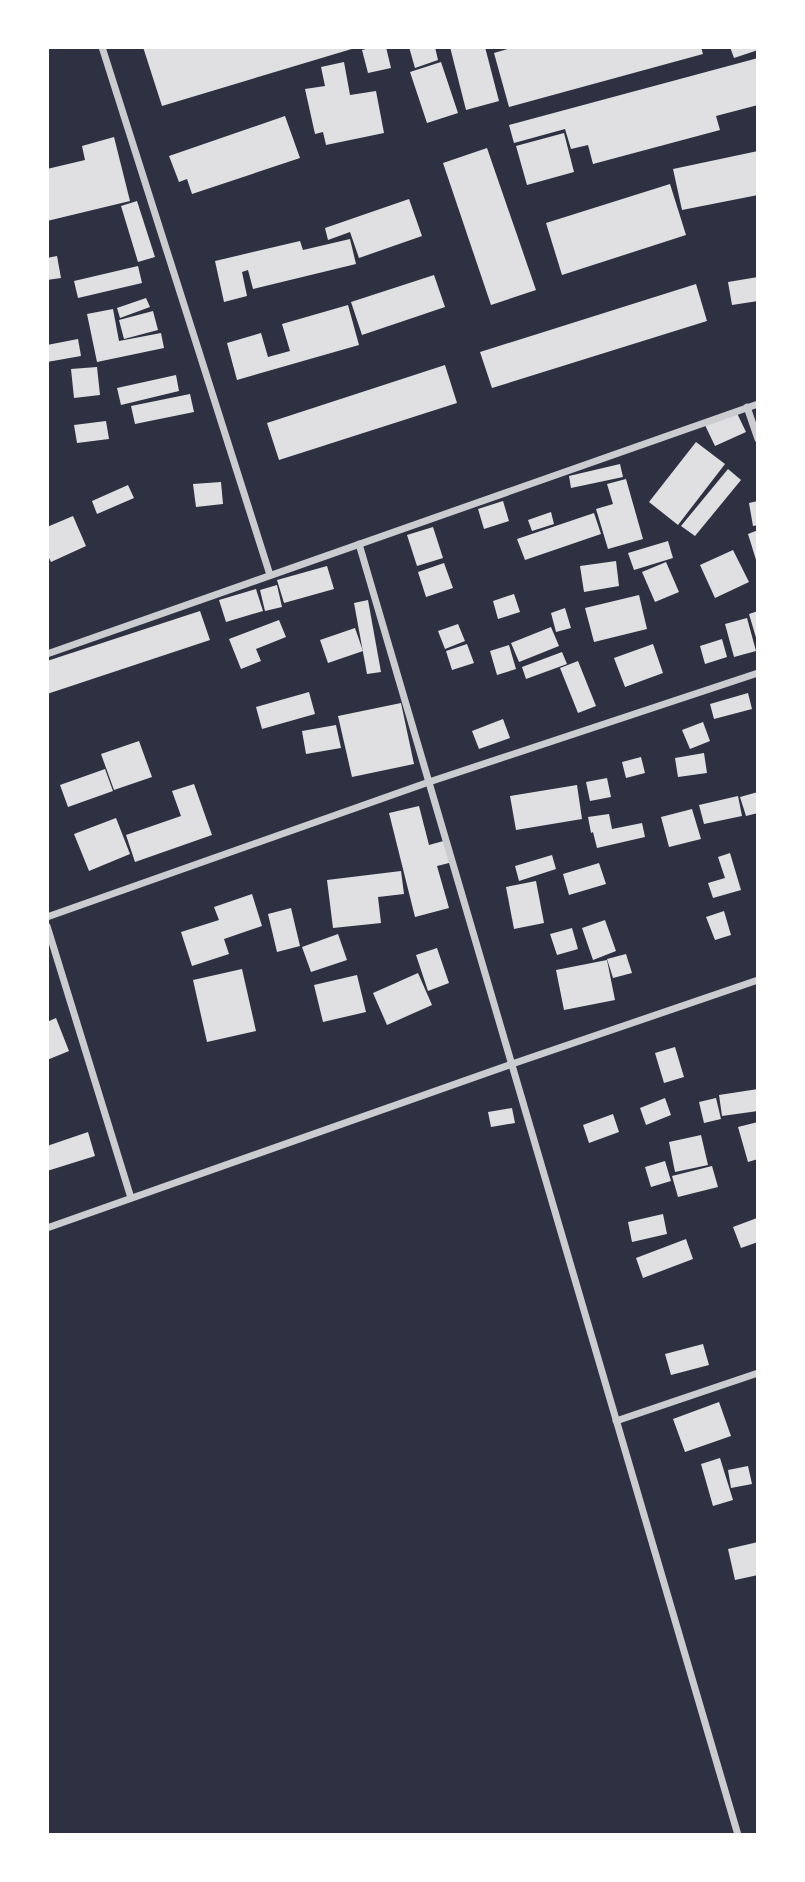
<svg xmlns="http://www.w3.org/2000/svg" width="805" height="1882" viewBox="0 0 805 1882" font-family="Commissioner,sans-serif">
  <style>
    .building { fill: #e0e0e3 }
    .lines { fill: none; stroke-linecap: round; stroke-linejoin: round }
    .minor { stroke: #caccd0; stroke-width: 7 }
  </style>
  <rect width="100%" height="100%" fill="#2d3142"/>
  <!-- building -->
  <g class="building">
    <polygon points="143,47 355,47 355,48 162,106"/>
    <polygon points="374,47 386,47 391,68 368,73 362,50"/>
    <polygon points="409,47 435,47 438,60 415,68"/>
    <polygon points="450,47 485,47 499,101 466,110"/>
    <polygon points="514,47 701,47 703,54 509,107 494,53"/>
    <polygon points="730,47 758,47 758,50 734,58"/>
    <polygon points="758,58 758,105 716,116 720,130 593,164 588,145 571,149 565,129 514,143 509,125"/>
    <polygon points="344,62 350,95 376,91 384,133 326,145 323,132 315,134 305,89 325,86 321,67"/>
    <polygon points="441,62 458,113 427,123 410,72"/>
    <polygon points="285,116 300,158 192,194 187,179 179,182 169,156"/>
    <polygon points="564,133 574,172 527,185 516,146"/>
    <polygon points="114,137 130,201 47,221 47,169 85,160 82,146"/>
    <polygon points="487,148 536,290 491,305 443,163"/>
    <polygon points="758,151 758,195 682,210 673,169"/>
    <polygon points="670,184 686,235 562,275 546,223"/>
    <polygon points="409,199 422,236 359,258 350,232 328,240 325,228"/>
    <polygon points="137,201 155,257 138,262 121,206"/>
    <polygon points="350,239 356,264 253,289 248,270 242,272 247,296 224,302 215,261 300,241 303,250"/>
    <polygon points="57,256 61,278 47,280 47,258"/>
    <polygon points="138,266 142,283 78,298 74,281"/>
    <polygon points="434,275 445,307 362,335 351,302"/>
    <polygon points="758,277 758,301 732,305 728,282"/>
    <polygon points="696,284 707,321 492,388 480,352"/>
    <polygon points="146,298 150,307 120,318 117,308"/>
    <polygon points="348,305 359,345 237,380 227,343 261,333 268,357 290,351 282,324"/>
    <polygon points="113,309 119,341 161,333 164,348 97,362 87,314"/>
    <polygon points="153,311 158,330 124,339 119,320"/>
    <polygon points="78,339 81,356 47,362 47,345"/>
    <polygon points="445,365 457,403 279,460 267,423"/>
    <polygon points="97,367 100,395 74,398 71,369"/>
    <polygon points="176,375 179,391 121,405 117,388"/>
    <polygon points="190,394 194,412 135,424 131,406"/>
    <polygon points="735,409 746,432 715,446 704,423"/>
    <polygon points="106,421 109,439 77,443 74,425"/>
    <polygon points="696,442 725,464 678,525 649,502"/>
    <polygon points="620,464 623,477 571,488 569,476"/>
    <polygon points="728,469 741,480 695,536 681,526"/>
    <polygon points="626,479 643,539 608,549 596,509 613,504 607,484"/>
    <polygon points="221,482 223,504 196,507 193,484"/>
    <polygon points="128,485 134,498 97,514 92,501"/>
    <polygon points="503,501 509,521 484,529 478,509"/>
    <polygon points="758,501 758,525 753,526 749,503"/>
    <polygon points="551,512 554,524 532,531 528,520"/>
    <polygon points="594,513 601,534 525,560 517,539"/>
    <polygon points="73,516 86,546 51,562 47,554 47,527"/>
    <polygon points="433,527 443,558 417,566 407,535"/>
    <polygon points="758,530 758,563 757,563 748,534"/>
    <polygon points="668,541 673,558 634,570 628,553"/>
    <polygon points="733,550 749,582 715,598 700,565"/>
    <polygon points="616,561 619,586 584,592 580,566"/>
    <polygon points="666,562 679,592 655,602 642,572"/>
    <polygon points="444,563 453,588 426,597 418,572"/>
    <polygon points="327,566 334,589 284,603 277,580"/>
    <polygon points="277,585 282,607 265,611 260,590"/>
    <polygon points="256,589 263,611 226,622 219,600"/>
    <polygon points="514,594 520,612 498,619 493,601"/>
    <polygon points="639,595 647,629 594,642 585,608"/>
    <polygon points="368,600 381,672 367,674 354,603"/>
    <polygon points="565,608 571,628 556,632 551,613"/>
    <polygon points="200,611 210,640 47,694 47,661"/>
    <polygon points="758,611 758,640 757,641 749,614"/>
    <polygon points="747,618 756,651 734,657 725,624"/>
    <polygon points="279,620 286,637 256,649 261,661 241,669 229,639"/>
    <polygon points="458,624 465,641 445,649 438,631"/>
    <polygon points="551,627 559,646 519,662 511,643"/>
    <polygon points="355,628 363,651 328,663 320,640"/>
    <polygon points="722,639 727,657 705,664 700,646"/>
    <polygon points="467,644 474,663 452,670 446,651"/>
    <polygon points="653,644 663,673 625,687 614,658"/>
    <polygon points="509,645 516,669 497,675 490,651"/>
    <polygon points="562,652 567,664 526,679 522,667"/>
    <polygon points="578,661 596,706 578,713 560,668"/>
    <polygon points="309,692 315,714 262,729 256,707"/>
    <polygon points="748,693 752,709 714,719 710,704"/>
    <polygon points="401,703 414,764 352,777 338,716"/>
    <polygon points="503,719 510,738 479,749 472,731"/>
    <polygon points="703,722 710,741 690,749 682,730"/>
    <polygon points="336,725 341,748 306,754 302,731"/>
    <polygon points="139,741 152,777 114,790 101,754"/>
    <polygon points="704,753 707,773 678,777 675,758"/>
    <polygon points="641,757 645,773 626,778 622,762"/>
    <polygon points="105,769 113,791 68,807 60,785"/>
    <polygon points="607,778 611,797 590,801 586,782"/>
    <polygon points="194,784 212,835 135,862 126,835 181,816 172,791"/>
    <polygon points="577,785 582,819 516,830 510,796"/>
    <polygon points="758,792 758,813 746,816 740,797"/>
    <polygon points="738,796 742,816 704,824 699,805"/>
    <polygon points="419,806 429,845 447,840 453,862 437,866 449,908 415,917 389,813"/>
    <polygon points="692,809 701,839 669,847 661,817"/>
    <polygon points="609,814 612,829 642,823 645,837 597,848 593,832 591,833 588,817"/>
    <polygon points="116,818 130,854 89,871 74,834"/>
    <polygon points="730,853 741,890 713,898 708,883 725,878 718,857"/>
    <polygon points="552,855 556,869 519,881 515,866"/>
    <polygon points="599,863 606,884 569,895 563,874"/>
    <polygon points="401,871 404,894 378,897 381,923 333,928 327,880"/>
    <polygon points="536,881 544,923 514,929 506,887"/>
    <polygon points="252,894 262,926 224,939 229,954 192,966 181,932 219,920 214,907"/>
    <polygon points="291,908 300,946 277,952 268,914"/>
    <polygon points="724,911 731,935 715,940 706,917"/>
    <polygon points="605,920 616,951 593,960 582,928"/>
    <polygon points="572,928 578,949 557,955 550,934"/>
    <polygon points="338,934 347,960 311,972 302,947"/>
    <polygon points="437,948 449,983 428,991 416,955"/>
    <polygon points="626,954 632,973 613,978 607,959"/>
    <polygon points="607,960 615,1000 564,1010 556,970"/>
    <polygon points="242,969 256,1031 207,1042 193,980"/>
    <polygon points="418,973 432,1005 387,1025 373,993"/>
    <polygon points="357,975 366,1012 323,1022 314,985"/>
    <polygon points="56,1018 69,1051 47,1060 47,1022"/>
    <polygon points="675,1047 684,1077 664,1083 655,1053"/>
    <polygon points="758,1089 758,1111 722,1116 719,1095"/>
    <polygon points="665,1098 671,1115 646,1125 640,1108"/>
    <polygon points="716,1098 721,1119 704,1123 699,1102"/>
    <polygon points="512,1108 515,1123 491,1127 488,1112"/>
    <polygon points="613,1114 619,1132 589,1143 583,1125"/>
    <polygon points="758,1122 758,1159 748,1162 738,1127"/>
    <polygon points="88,1132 95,1156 47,1171 47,1146"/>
    <polygon points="701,1135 708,1165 675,1172 669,1142"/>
    <polygon points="665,1161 671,1181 651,1187 645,1167"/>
    <polygon points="712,1166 718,1187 678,1197 672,1176"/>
    <polygon points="663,1214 667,1234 632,1242 628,1222"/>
    <polygon points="757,1218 758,1242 741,1248 733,1227"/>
    <polygon points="686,1239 693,1259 643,1278 636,1258"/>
    <polygon points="703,1344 709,1365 671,1375 665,1354"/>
    <polygon points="719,1402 731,1436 685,1452 673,1419"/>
    <polygon points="720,1458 733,1500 713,1506 701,1464"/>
    <polygon points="748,1466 752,1484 731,1488 728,1470"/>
    <polygon points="758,1542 758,1575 735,1580 728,1549"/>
  </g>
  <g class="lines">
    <!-- minor -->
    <g class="minor">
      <polyline points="102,47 270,575"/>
      <polyline points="747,407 758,439"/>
      <polyline points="359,544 738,1835"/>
      <polyline points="47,654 758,404"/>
      <polyline points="47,917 429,782 758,673"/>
      <polyline points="47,926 131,1198"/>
      <polyline points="47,1228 512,1064 758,980"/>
      <polyline points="616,1421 758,1373"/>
    </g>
  </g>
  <!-- border -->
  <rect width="805" height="1882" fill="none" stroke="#ffffff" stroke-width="98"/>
</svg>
